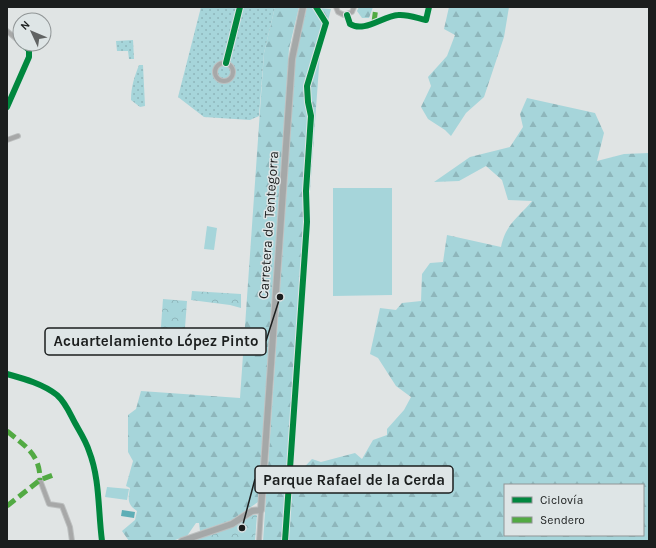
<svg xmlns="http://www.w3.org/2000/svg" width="656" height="548" viewBox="0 0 656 548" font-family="Karla,sans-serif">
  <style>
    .forest { fill: url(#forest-firs); fill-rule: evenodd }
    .park { fill: url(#park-crowns) }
    .garden { fill: url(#garden-dots) }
    .pitch { fill: #a6d5da }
    .water { fill: #5eaeb6 }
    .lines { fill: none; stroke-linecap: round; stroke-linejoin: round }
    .minor-casing { stroke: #bdc0c0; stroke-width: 6 }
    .secondary-casing { stroke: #bdc0c0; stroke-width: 8 }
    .minor { stroke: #a7a8a8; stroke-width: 4 }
    .secondary { stroke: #a5a8a8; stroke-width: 6 }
    .quiet { stroke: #52aa43; stroke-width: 5; stroke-dasharray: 10 5; stroke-linecap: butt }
    .cycleway-casing { stroke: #dee5e6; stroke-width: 8 }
    .cycleway { stroke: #00873e; stroke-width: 6 }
    .labels { text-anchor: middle; stroke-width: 3; stroke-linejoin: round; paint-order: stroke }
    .street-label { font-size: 14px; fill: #1b1e1e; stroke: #dee5e6 }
    .leader { fill: none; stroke: #1b1e1e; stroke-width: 1.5 }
    .callout-dot { fill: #1b1e1e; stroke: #dee5e6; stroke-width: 1.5 }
    .callout { fill: #dee5e6; stroke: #1b1e1e; stroke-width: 1.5 }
    .callout-label { font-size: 15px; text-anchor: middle; font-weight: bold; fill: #1b1e1e }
  </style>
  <defs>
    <pattern id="forest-firs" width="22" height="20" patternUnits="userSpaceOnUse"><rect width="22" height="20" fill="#a6d5da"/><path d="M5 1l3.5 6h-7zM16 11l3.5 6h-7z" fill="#8eb6bb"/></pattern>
    <pattern id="park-crowns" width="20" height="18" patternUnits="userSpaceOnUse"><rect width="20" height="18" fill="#a6d5da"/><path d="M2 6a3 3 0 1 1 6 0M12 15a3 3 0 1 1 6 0" fill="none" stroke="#8eb6bb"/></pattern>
    <pattern id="garden-dots" width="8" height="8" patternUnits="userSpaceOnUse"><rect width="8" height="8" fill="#a6d5da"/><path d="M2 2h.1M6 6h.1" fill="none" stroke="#8eb6bb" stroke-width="1.8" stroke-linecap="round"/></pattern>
  </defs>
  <rect width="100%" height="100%" fill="#e0e4e4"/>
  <!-- forest -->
  <g class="forest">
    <path d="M275 7H299L289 49 258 502 232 520 200 531 199 523H196L187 536 172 541H129L122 531 135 520 137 511C127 504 128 499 130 488L126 486 133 461 128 452V415L136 409 141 391 240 398 264 53Z"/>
    <path d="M307 7 331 9 320 53 289 483 312 459 321 462 355 453 362 459 373 440 387 435V429L404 410 411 397 396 386 378 358 370 354 380 308 396 310 402 303 421 301 422 274 430 263 443 262 447 235 501 247C506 223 519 217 532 201L508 200 502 180 486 166 459 181 434 182 470 157 510 147 523 127 520 114 527 98 595 113 604 133 597 161 624 154 649 153V541H263L296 51ZM505 485H643V535H505Z"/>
    <polygon points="359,7 373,7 369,18 362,18 357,11"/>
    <polygon points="449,7 509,7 504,37 484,97 466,113 451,136 445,130 428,119 421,107 431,86 428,77 447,56 455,35 444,29"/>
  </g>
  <!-- park -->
  <g class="park">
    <polygon points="192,291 241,294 241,308 230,305 191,300"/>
    <polygon points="163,299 187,301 184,341 160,340"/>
    <polygon points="249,515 257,515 255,541 193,541 232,526"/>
  </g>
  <!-- garden -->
  <g class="garden">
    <polygon points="201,7 275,7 264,53 259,116 250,120 204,117 178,97"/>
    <polygon points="133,40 134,59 129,59 128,51 117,51 116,41"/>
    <path d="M139 65H143L145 106 140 107 131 100C131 87 134 78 139 65Z"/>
  </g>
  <!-- pitch -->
  <g class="pitch">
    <polygon points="333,188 392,188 392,295 333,296"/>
    <polygon points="207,226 217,228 214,250 204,249"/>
    <polygon points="107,487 129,489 127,500 105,497"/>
  </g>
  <!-- water -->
  <polygon class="water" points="122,510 135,512 134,518 121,516"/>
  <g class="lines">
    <defs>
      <g id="minor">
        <polyline points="336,7 338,12 344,15 352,12 354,7"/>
        <path d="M347 15 350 24C364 33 383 16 398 15 407 14 417 18 426 20L429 7"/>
        <polyline points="7,31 20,42"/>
        <circle cx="224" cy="72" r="9"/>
        <polyline points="226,63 240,7"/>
        <polyline points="7,107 29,57 29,50 22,44"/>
        <polyline points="7,140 18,136"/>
        <path d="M7 374C25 379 43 384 57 395 66 403 70 414 75 423 80 432 86 441 89 451 100 479 98 511 102 541"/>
        <polyline points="40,480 49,504 62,506 70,527 72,541"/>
        <polyline points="259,541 261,510"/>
      </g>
      <polyline id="secondary" points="182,541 232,524 252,511 261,510 292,59 303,7"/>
    </defs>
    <!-- minor casing -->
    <use href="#minor" class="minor-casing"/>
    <!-- secondary casing -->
    <use href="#secondary" class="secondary-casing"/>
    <!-- minor -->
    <use href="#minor" class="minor"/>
    <!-- secondary -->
    <use href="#secondary" class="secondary"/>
    <!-- quiet -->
    <g class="quiet">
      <polyline points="374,22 376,7"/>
      <path d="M7 431C26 447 40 454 40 480"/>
      <polyline points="7,506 40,480 53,475"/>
    </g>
    <defs>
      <g id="cycleway">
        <path d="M347 15 350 24C364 33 383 16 398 15 407 14 417 18 426 20L429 7"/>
        <polyline points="226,63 240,7"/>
        <polyline points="7,107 29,57 29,50 22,44"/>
        <path d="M7 374C25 379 43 384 57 395 66 403 70 414 75 423 80 432 86 441 89 451 100 479 98 511 102 541"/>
        <polyline points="285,541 307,222 306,191 311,116 308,102 307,86 326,23 316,7"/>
      </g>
    </defs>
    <!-- cycleway casing -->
    <use href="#cycleway" class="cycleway-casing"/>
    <!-- cycleway -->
    <use href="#cycleway" class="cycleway"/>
  </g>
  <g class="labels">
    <!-- street labels -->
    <g class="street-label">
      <text transform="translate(268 225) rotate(-86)" y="5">Carretera de Tentegorra</text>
    </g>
  </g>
  <!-- callouts -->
  <path class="leader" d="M280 297L266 341M242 528L255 479"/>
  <g class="callout-dot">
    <circle cx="280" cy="297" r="4"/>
    <circle cx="242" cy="528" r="4"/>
  </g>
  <g class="callout">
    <rect x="45" y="328" width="221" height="27" rx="4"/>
    <rect x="255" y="466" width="198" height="27" rx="4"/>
  </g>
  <g class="callout-label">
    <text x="156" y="346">Acuartelamiento López Pinto</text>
    <text x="354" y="485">Parque Rafael de la Cerda</text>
  </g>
  <!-- border -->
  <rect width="656" height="548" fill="none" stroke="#1b1e1e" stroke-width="16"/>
  <!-- legend -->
  <rect x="504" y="484" width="140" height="52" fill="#dee5e6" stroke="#909596"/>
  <rect x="512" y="497" width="20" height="6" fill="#00873e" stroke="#909596"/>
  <text x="540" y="504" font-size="12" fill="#1b1e1e">Ciclovía</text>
  <rect x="512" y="517" width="20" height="6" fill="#52aa43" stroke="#909596"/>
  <text x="540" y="524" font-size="12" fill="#1b1e1e">Sendero</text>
  <!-- north arrow -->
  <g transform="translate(32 32) rotate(314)"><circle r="19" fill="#dee5e6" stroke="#909596"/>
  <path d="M0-3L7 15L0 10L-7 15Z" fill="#606363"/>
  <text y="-6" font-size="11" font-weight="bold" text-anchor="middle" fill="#1b1e1e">N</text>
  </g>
</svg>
